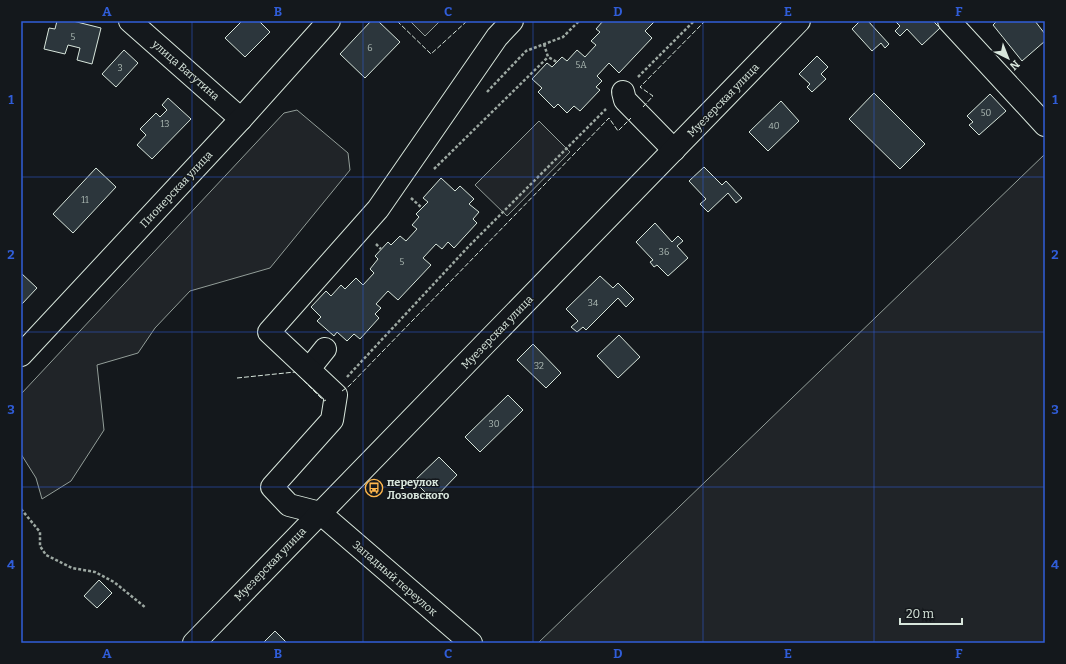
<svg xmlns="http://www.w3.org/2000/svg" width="1066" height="664" viewBox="0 0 1066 664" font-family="Bitter,serif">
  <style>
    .green { fill: #202428; stroke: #939e99 }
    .building { fill: #2c363c; stroke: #d8e6dc }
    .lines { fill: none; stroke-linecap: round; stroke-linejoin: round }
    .minor-casing { stroke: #d8e6dc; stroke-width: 24 }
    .major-casing { stroke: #d8e6dc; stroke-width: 24 }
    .path { stroke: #9da8a2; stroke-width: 2.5; stroke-dasharray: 3 2; stroke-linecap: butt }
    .minor { stroke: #14181c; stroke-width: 22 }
    .major { stroke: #14181c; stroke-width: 22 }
    .fence { stroke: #d8e6dc; stroke-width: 1; stroke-dasharray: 5 2; stroke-linecap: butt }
    .grid { fill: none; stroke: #305dd8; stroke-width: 1; stroke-opacity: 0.55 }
    .labels { text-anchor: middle; stroke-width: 3; stroke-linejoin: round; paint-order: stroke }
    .number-label { font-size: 9px; fill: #adbab4 }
    .street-label { font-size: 11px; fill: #d8e6dc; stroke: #14181c }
    .poi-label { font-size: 11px; font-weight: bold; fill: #d8e6dc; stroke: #14181c; text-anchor: start }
    .neatline { fill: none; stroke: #305dd8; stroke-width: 1.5 }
    .grid-label { font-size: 13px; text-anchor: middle; font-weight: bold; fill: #305dd8 }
  </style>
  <rect width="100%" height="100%" fill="#14181c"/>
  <!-- green -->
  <g class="green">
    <polygon points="410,21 440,21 425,36"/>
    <polygon points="297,110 348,153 350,170 270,268 190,291 155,328 138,353 97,365 104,430 71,481 42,499 36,478 21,454 21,394 284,113"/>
    <polygon points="539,121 570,152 507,216 475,185"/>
    <polygon points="1045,154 1045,643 538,643"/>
  </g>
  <!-- building -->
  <g class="building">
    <polygon points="57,21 73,21 101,28 92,64 77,60 80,48 68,45 65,54 44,49 49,28 55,29"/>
    <polygon points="242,21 259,21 270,32 245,57 225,38"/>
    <polygon points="371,21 378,21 400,42 365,78 340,54"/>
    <polygon points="603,21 655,21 645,31 652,38 619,73 609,63 597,76 602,81 596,87 600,90 580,111 574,106 567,113 558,104 554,108 538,92 542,88 532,79 547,63 552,67 562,57 567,61 577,50 585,57 596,45 591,41 600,32 596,29"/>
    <polygon points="860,21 868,21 889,44 885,48 881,43 872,51 852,29"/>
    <polygon points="895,21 933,21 940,28 922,45 907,29 900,36 895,31 900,26"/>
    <polygon points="997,21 1035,21 1045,34 1045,41 1022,61 993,25"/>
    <polygon points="124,50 138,63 116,87 102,74"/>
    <polygon points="817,56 828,67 821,74 826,79 812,92 807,87 810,84 799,74"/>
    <polygon points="874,93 925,144 900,169 849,119"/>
    <polygon points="990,94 1006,111 979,135 969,125 973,122 967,116"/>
    <polygon points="168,98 191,119 152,159 137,145 146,135 140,129 156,113 160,117 167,110 162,105"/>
    <polygon points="781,101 799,121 768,151 749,132"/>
    <polygon points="704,167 722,185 726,181 742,198 736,203 728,193 708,212 700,204 706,199 689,181"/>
    <polygon points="96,168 116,187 73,233 53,214"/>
    <polygon points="441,178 455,191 460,186 474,199 469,204 479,212 473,219 477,223 454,248 448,242 442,249 436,244 423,258 431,265 398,300 388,291 376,304 381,308 375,314 379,318 360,339 354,334 347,341 337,332 334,336 317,321 321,317 311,307 326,291 331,296 341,285 345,289 356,278 363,285 374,273 370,269 378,259 375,256 388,242 391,245 400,236 406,241 417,229 412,225 419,217 416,214 428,202 423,198"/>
    <polygon points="655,223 672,242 678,236 683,241 677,246 688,258 668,276 657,265 654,267 650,262 653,260 636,242"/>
    <polygon points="21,273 37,288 21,305"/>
    <polygon points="600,276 613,288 618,283 634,299 626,307 618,298 586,330 583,327 577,332 571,327 578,321 566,309"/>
    <polygon points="619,335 640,357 618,378 597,356"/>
    <polygon points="533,344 561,373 546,388 517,360"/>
    <polygon points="508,395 523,410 480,452 465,437"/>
    <polygon points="439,457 457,475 433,500 414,481"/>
    <polygon points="99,580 112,593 97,608 84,596"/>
    <polygon points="275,631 287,643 263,643"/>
  </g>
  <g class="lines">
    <defs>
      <g id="minor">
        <polyline points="130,21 241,119"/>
        <polyline points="949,21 1045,125"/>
        <polyline points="623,92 625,100 674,150"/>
        <polyline points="21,355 241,119 329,21"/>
        <polyline points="309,369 325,349"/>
        <polyline points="471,643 320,513 289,505 272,487 332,420 336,395 269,332 378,209 497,37 512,21"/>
      </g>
      <polyline id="major" points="194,643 799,21"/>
    </defs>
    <!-- minor casing -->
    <use href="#minor" class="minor-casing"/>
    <!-- major casing -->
    <use href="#major" class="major-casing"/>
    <!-- path -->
    <g class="path">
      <polyline points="602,21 603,21"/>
      <polyline points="544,44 548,57 557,62"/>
      <polyline points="638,77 694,21"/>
      <polyline points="487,92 526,51 563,37 579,21"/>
      <polyline points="434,169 548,57"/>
      <polyline points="411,198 422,208"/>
      <polyline points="376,244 381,249"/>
      <polyline points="347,377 469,246 606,109"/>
      <polyline points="21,509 40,532 40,546 46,555 72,568 95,572 114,582 146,608"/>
    </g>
    <!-- minor -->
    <use href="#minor" class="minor"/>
    <!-- major -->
    <use href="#major" class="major"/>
    <!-- fence -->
    <g class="fence">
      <polyline points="397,21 431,54 467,21"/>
      <polyline points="643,107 653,96 640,87 705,21"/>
      <polyline points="237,378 295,372 324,401 326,400"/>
      <polyline points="342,391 349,386 609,118 618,131 631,118"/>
    </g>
  </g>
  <!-- grid -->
  <path class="grid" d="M192 21V643M363 21V643M533 21V643M703 21V643M874 21V643M21 177H1045M21 332H1045M21 487H1045"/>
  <!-- icons -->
  <defs>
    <symbol id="bus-ring" viewBox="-11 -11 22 22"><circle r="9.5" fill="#14181c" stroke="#ffb74d" stroke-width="1.5"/><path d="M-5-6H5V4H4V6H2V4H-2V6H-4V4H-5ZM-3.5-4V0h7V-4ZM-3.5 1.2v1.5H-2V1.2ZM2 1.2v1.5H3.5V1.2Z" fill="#ffb74d"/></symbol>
  </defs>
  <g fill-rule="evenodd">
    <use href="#bus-ring" x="364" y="478" width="20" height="20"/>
  </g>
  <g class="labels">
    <!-- number labels -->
    <g class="number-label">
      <text x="73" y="40">5</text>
      <text x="370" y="51">6</text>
      <text x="581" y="68">5А</text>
      <text x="120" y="71">3</text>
      <text x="986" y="116">50</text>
      <text x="165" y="127">13</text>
      <text x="774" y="129">40</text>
      <text x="85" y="203">11</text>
      <text x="664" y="255">36</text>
      <text x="402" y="265">5</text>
      <text x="593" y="306">34</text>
      <text x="539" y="369">32</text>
      <text x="494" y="427">30</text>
    </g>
    <!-- street labels -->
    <g class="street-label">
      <text transform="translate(186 70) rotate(41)" y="4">улица Ватутина</text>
      <text transform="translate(723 100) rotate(-46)" y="4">Муезерская улица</text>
      <text transform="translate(176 189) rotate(-47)" y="4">Пионерская улица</text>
      <text transform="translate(497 332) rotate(-46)" y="4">Муезерская улица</text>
      <text transform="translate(270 564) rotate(-46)" y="4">Муезерская улица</text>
      <text transform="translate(395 578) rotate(41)" y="4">Западный переулок</text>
    </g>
    <!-- poi labels -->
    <g class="poi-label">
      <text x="387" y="486">переулок<tspan x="387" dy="13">Лозовского</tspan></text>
    </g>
  </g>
  <!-- border -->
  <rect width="1066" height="664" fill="none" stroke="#14181c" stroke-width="44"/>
  <!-- north arrow -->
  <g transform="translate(1008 58) rotate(137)" stroke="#14181c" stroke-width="3" paint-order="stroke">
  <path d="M0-3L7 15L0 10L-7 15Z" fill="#d8e6dc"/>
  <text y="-6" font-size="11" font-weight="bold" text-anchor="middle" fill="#d8e6dc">N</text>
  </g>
  <!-- scale -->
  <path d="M900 618v6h62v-6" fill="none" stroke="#d8e6dc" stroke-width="2"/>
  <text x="906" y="618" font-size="12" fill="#d8e6dc" stroke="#14181c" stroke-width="3" paint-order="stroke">20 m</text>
  <rect x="22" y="22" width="1022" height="620" class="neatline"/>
  <g class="grid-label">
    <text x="107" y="16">A</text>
    <text x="278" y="16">B</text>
    <text x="448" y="16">C</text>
    <text x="618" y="16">D</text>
    <text x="788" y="16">E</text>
    <text x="959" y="16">F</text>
    <text x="11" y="104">1</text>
    <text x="1055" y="104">1</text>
    <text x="11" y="259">2</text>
    <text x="1055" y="259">2</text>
    <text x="11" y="414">3</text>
    <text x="1055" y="414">3</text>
    <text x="11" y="569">4</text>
    <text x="1055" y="569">4</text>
    <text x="107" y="658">A</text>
    <text x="278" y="658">B</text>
    <text x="448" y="658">C</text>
    <text x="618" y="658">D</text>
    <text x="788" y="658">E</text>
    <text x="959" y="658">F</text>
  </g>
</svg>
